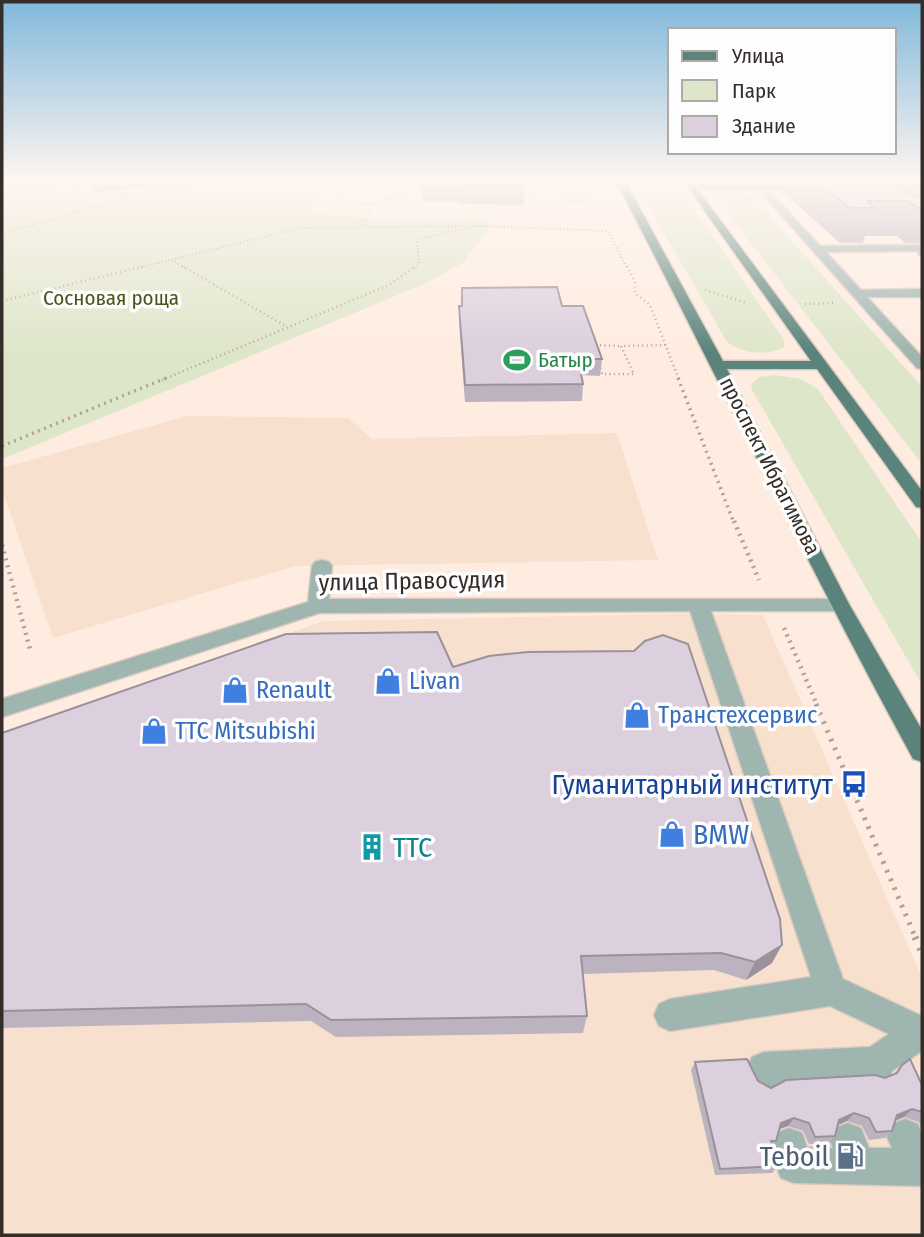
<svg xmlns="http://www.w3.org/2000/svg" width="924" height="1237" viewBox="0 0 924 1237" font-family="'Fira Sans Condensed',sans-serif">
  <style>
    .built { fill: #f8e0ce }
    .green { fill: #dee6ca }
    .lines { fill: none; stroke-linecap: round; stroke-linejoin: round }
    .minor-casing { stroke: #dacabf; stroke-width: 3 }
    .major-casing { stroke: #dacabf; stroke-width: 3 }
    .path-far5 { stroke: #aea198; stroke-width: 2; stroke-dasharray: 1 2.5; stroke-linecap: butt }
    .path-far4 { stroke: #aea198; stroke-width: 2.5; stroke-dasharray: 1 3.5; stroke-linecap: butt }
    .path-far3 { stroke: #aea198; stroke-width: 3.5; stroke-dasharray: 2 4.5; stroke-linecap: butt }
    .path-far2 { stroke: #aea198; stroke-width: 4.5; stroke-dasharray: 2 5; stroke-linecap: butt }
    .path-far1 { stroke: #aea198; stroke-width: 5; stroke-dasharray: 2.5 7; stroke-linecap: butt }
    .path { stroke: #aea198; stroke-width: 7; stroke-dasharray: 2.5 9; stroke-linecap: butt }
    .minor { fill: #9fb5b0; fill-rule: evenodd }
    .major { fill: #59837b; fill-rule: evenodd }
    .wall { fill: #bdb2bf }
    .shaded-wall { fill: #9a919b }
    .building { fill: #dccfde; stroke: #9a919b; stroke-width: 2 }
    .labels { text-anchor: middle; stroke-width: 7; stroke-linejoin: round; paint-order: stroke }
    .far-park-label { font-size: 21px; fill: #495517; stroke: #fdfdfd }
    .far-leisure-label { font-size: 21px; fill: #27864d; stroke: #fdfdfd; text-anchor: start }
    .far-street-label { font-size: 21px; fill: #342d29; stroke: #fdfdfd }
    .street-label { font-size: 24px; fill: #342d29; stroke: #fdfdfd }
    .shop-label { font-size: 24px; fill: #366cbe; stroke: #fdfdfd; text-anchor: start }
    .near-transit-label { font-size: 28px; fill: #164399; stroke: #fdfdfd; text-anchor: end }
    .near-shop-label { font-size: 28px; fill: #366cbe; stroke: #fdfdfd; text-anchor: start }
    .near-culture-label { font-size: 28px; fill: #0d838f; stroke: #fdfdfd; text-anchor: start }
    .near-service-label { font-size: 28px; fill: #4e5e75; stroke: #fdfdfd; text-anchor: end }
  </style>
  <rect width="100%" height="100%" fill="#feece0"/>
  <!-- built -->
  <g class="built">
    <polygon points="187,416 348,418 372,439 617,433 658,560 295,566 53,638 2,489 2,468"/>
    <polygon points="676,614 763,615 922,978 922,1235 2,1235 2,732 324,621"/>
  </g>
  <!-- green -->
  <g class="green">
    <polygon points="2,179 92,179 93,193 189,184 189,179 285,179 286,185 321,189 312,209 318,214 387,220 489,218 490,227 463,263 424,284 2,459"/>
    <polygon points="556,179 585,179 594,206 562,202"/>
    <path d="M633 179H673L784 340V347C767 357 742 353 727 342Z"/>
    <polygon points="732,191 751,195 922,387 922,464 716,198 717,195"/>
    <polygon points="775,375 801,379 818,389 922,543 922,685 752,390 751,384 759,377"/>
  </g>
  <g class="lines">
    <defs>
      <g id="minor">
        <polygon points="758,185 764,185 820,246 922,245 922,251 826,252 861,290 922,289 922,297 867,297 922,357 922,369 917,368 758,189"/>
        <polygon points="322,560 329,562 332,566 329,599 846,599 849,604 846,609 839,611 711,611 843,979 922,1016 922,1051 892,1071 889,1079 877,1084 868,1080 780,1085 767,1093 755,1088 747,1069 752,1057 764,1052 870,1047 889,1034 830,1006 670,1031 659,1026 654,1015 659,1004 670,999 811,977 690,611 319,613 2,717 2,699 308,602 312,566 315,562"/>
        <path d="M905 1119 918 1124 922 1136V1186L794 1183 781 1178C774 1162 770 1150 776 1133L789 1128 802 1133 807 1147 833 1148 830 1141 835 1128 848 1123 861 1128 869 1148H892L887 1137 892 1124Z"/>
      </g>
      <path id="major" d="M615 179H624L723 361H811L682 179H691L694 184H811L815 187 811 190H698L922 491V508L916 507 817 369H727L849 604 922 730V762L913 759C809 568 715 372 615 179Z"/>
    </defs>
    <!-- minor casing -->
    <use href="#minor" class="minor-casing"/>
    <!-- major casing -->
    <use href="#major" class="major-casing"/>
    <!-- path-far5 -->
    <g class="path-far5">
      <polyline points="91,179 87,198 133,193"/>
      <polyline points="326,179 342,202 372,204"/>
      <polyline points="193,180 205,179"/>
      <polyline points="319,180 332,179"/>
      <polyline points="2,192 90,186"/>
      <polyline points="142,193 196,186 193,179"/>
      <polyline points="530,207 532,179"/>
      <polyline points="364,225 372,204 401,194 402,179"/>
      <polyline points="2,234 144,192"/>
      <polyline points="172,260 185,268"/>
      <polyline points="138,268 300,228 480,226 608,231 627,268"/>
      <polyline points="414,268 419,264 417,239 469,228"/>
    </g>
    <!-- path-far4 -->
    <g class="path-far4">
      <polyline points="182,266 287,327"/>
      <polyline points="627,266 635,282 635,293 650,305 679,380"/>
      <polyline points="705,290 747,303"/>
      <polyline points="2,301 145,266"/>
      <polyline points="805,304 835,303"/>
      <polyline points="591,345 621,346"/>
      <polyline points="599,364 602,374 634,374 621,346 667,345"/>
      <polyline points="162,380 389,285 416,266"/>
    </g>
    <!-- path-far3 -->
    <g class="path-far3">
      <polyline points="678,378 734,523"/>
      <polyline points="2,446 166,378"/>
    </g>
    <!-- path-far2 -->
    <g class="path-far2">
      <polyline points="734,521 759,580"/>
      <polyline points="2,545 31,653"/>
      <polyline points="784,628 817,705"/>
    </g>
    <!-- path-far1 -->
    <polyline class="path-far1" points="816,704 916,939"/>
    <!-- path -->
    <polyline class="path" points="915,937 922,953"/>
    <!-- minor -->
    <use href="#minor" class="minor"/>
    <!-- major -->
    <use href="#major" class="major"/>
  </g>
  <!-- wall -->
  <g class="wall">
    <polygon points="422,179 524,185 524,205 459,204 459,202 422,202"/>
    <polygon points="769,179 922,179 922,258 917,254 921,243 905,243 897,236 865,236 863,243 840,243 783,192 786,181 771,181"/>
    <polygon points="459,306 562,306 602,359 600,376 581,375 583,384 582,401 465,402 459,322"/>
    <polygon points="453,667 772,963 746,980 714,970 583,974 587,1016 583,1033 336,1037 311,1021 2,1028 2,733"/>
    <polygon points="695,1062 758,1081 771,1088 885,1078 893,1075 902,1065 922,1085 922,1130 919,1122 904,1117 896,1120 892,1131 885,1138 869,1140 862,1126 847,1121 838,1125 835,1136 828,1143 809,1144 803,1131 788,1126 779,1129 776,1141 772,1146 778,1166 772,1173 715,1175 691,1070"/>
  </g>
  <!-- shaded-wall -->
  <g class="shaded-wall">
    <polygon points="90,179 188,179 189,184 93,192"/>
    <polygon points="782,945 772,963 746,980 755,962"/>
    <polygon points="912,1109 904,1117 890,1123 897,1115"/>
    <polygon points="854,1113 847,1121 833,1127 839,1120"/>
    <polygon points="794,1118 788,1126 775,1131 781,1123"/>
  </g>
  <!-- building -->
  <g class="building">
    <polygon points="422,179 524,179 524,185 459,184 459,182 422,182"/>
    <polygon points="814,179 880,179 908,193 922,197 922,208 917,207 908,201 868,201 874,208 850,208"/>
    <polygon points="904,179 922,179 922,186 909,182"/>
    <polygon points="557,287 562,306 583,306 602,359 578,359 583,384 465,385 459,306 462,306 462,288"/>
    <polygon points="437,632 453,667 489,656 528,652 634,651 645,641 663,635 688,644 780,919 782,945 755,962 721,953 581,956 587,1016 331,1020 306,1004 2,1011 2,733 286,634"/>
    <polygon points="747,1059 758,1081 771,1088 786,1080 875,1075 885,1078 897,1073 902,1065 910,1059 922,1085 922,1112 912,1109 897,1115 892,1131 876,1132 869,1118 854,1113 839,1120 835,1136 815,1137 809,1123 794,1118 781,1123 776,1141 771,1141 778,1166 720,1169 695,1062"/>
  </g>
  <!-- sky -->
  <linearGradient id="sky" x2="0" y2="1"><stop stop-color="#81b8db"/><stop offset="0.51" stop-color="#fff6f1"/><stop offset="1" stop-color="#fff6f1" stop-opacity="0"/></linearGradient>
  <rect width="924" height="353" fill="url(#sky)"/>
  <!-- icons -->
  <defs>
    <symbol id="stadium-bare" viewBox="-9 -9 18 18"><path d="M0-5a6.5 5 0 1 0 0 10a6.5 5 0 1 0 0-10ZM-3.5-1.8h7v3.6h-7Z" fill="#2e9e5b" stroke="#fdfdfd" stroke-width="2.5" paint-order="stroke"/></symbol>
    <symbol id="shop-bare" viewBox="-9 -9 18 18"><path d="M-5-2.5h2.3a2.7 3.5 0 0 1 5.4 0H5L5.5 6h-11ZM-1.5-2.5h3a1.5 2.3 0 0 0-3 0Z" fill="#3f7fe0" stroke="#fdfdfd" stroke-width="2.5" paint-order="stroke"/></symbol>
    <symbol id="bus-bare" viewBox="-9 -9 18 18"><path d="M-5-6H5V4H4V6H2V4H-2V6H-4V4H-5ZM-3.5-4V0h7V-4ZM-3.5 1.2v1.5H-2V1.2ZM2 1.2v1.5H3.5V1.2Z" fill="#1a4fb4" stroke="#fdfdfd" stroke-width="2.5" paint-order="stroke"/></symbol>
    <symbol id="building-bare" viewBox="-9 -9 18 18"><path d="M-4-6H4V6H1V3H-1V6H-4ZM-2.5-4.3h1.7v1.8h-1.7ZM.8-4.3h1.7v1.8H.8ZM-2.5-1h1.7V.8h-1.7ZM.8-1h1.7V.8H.8Z" fill="#0f9aa8" stroke="#fdfdfd" stroke-width="2.5" paint-order="stroke"/></symbol>
    <symbol id="fuel-bare" viewBox="-9 -9 18 18"><path d="M-5.5-6h7V0h2V4h1.3V-2.5L3-4.5l.8-.8L6-3V5H2.5V1h-1V6h-7ZM-4.2-4.7v3.2H.2V-4.7Z" fill="#5c6f8a" stroke="#fdfdfd" stroke-width="2.5" paint-order="stroke"/></symbol>
  </defs>
  <g fill-rule="evenodd">
    <use href="#stadium-bare" x="498" y="341" width="38" height="38"/>
    <use href="#shop-bare" x="369" y="662" width="38" height="38"/>
    <use href="#shop-bare" x="216" y="671" width="38" height="38"/>
    <use href="#shop-bare" x="618" y="696" width="38" height="38"/>
    <use href="#shop-bare" x="135" y="712" width="38" height="38"/>
    <use href="#bus-bare" x="835" y="765" width="38" height="38"/>
    <use href="#shop-bare" x="653" y="815" width="38" height="38"/>
    <use href="#building-bare" x="353" y="828" width="38" height="38"/>
    <use href="#fuel-bare" x="831" y="1137" width="38" height="38"/>
  </g>
  <g class="labels">
    <!-- far-park labels -->
    <g class="far-park-label">
      <text x="111" y="305">Сосновая роща</text>
    </g>
    <!-- far-leisure labels -->
    <g class="far-leisure-label">
      <text x="538" y="367">Батыр</text>
    </g>
    <!-- far-street labels -->
    <g class="far-street-label">
      <text transform="translate(770 466) rotate(63)" y="7">проспект Ибрагимова</text>
    </g>
    <!-- street labels -->
    <g class="street-label">
      <text transform="translate(412 581) rotate(-1)" y="8">улица Правосудия</text>
    </g>
    <!-- shop labels -->
    <g class="shop-label">
      <text x="409" y="689">Livan</text>
      <text x="256" y="698">Renault</text>
      <text x="658" y="723">Транстехсервис</text>
      <text x="175" y="739">ТТС Mitsubishi</text>
    </g>
    <!-- near-transit labels -->
    <g class="near-transit-label">
      <text x="833" y="794">Гуманитарный институт</text>
    </g>
    <!-- near-shop labels -->
    <g class="near-shop-label">
      <text x="693" y="844">BMW</text>
    </g>
    <!-- near-culture labels -->
    <g class="near-culture-label">
      <text x="393" y="857">ТТС</text>
    </g>
    <!-- near-service labels -->
    <g class="near-service-label">
      <text x="829" y="1166">Teboil</text>
    </g>
  </g>
  <!-- border -->
  <rect width="924" height="1237" fill="none" stroke="#342d29" stroke-width="7"/>
  <!-- legend -->
  <rect x="668" y="28" width="228" height="126" fill="#fdfdfd" stroke="#adaaa8" stroke-width="2"/>
  <rect x="682" y="51" width="35" height="10" fill="#59837b" stroke="#adaaa8" stroke-width="2"/>
  <text x="732" y="63" font-size="21" fill="#342d29">Улица</text>
  <rect x="682" y="80" width="35" height="21" fill="#dee6ca" stroke="#adaaa8" stroke-width="2"/>
  <text x="732" y="98" font-size="21" fill="#342d29">Парк</text>
  <rect x="682" y="116" width="35" height="21" fill="#dccfde" stroke="#adaaa8" stroke-width="2"/>
  <text x="732" y="133" font-size="21" fill="#342d29">Здание</text>
</svg>
